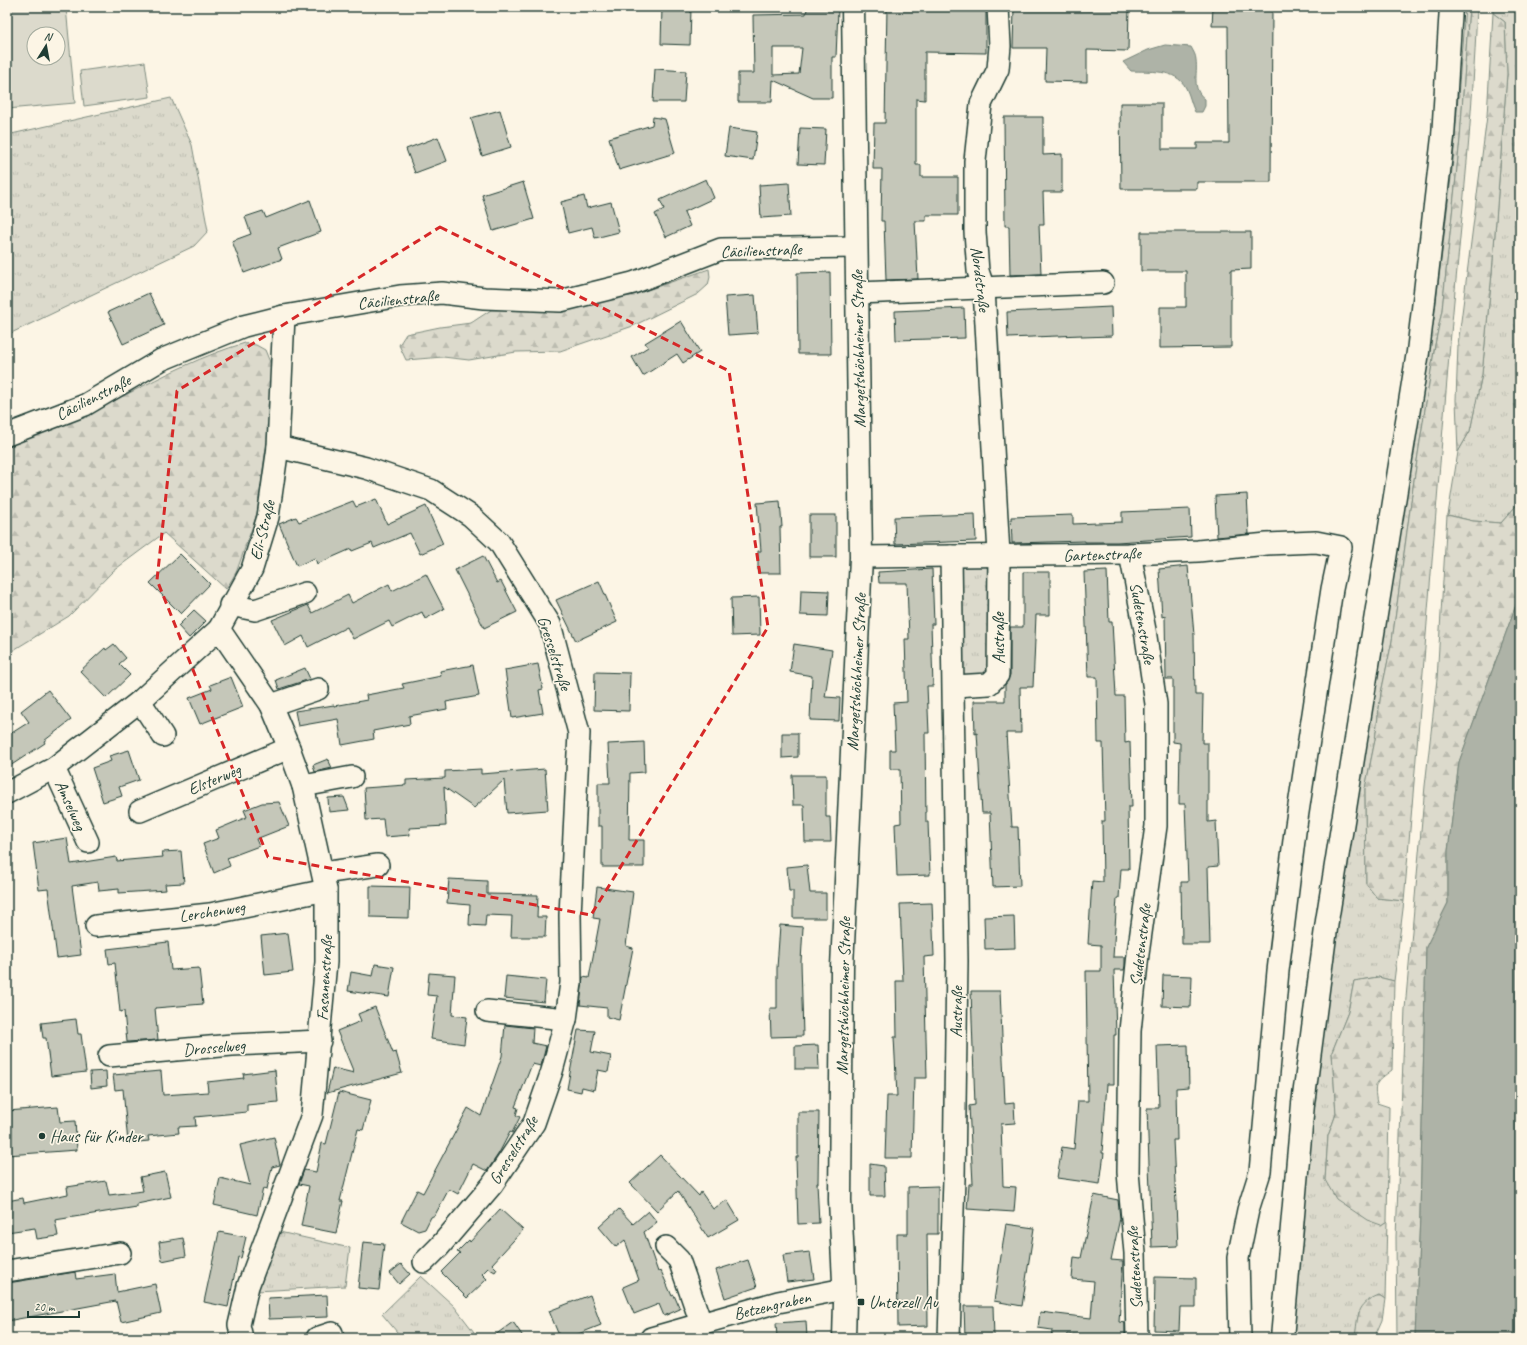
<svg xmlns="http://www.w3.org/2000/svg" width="1527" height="1345" viewBox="0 0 1527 1345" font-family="Caveat,sans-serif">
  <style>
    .grass { fill: url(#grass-tufts); stroke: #7e8c80 }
    .forest { fill: url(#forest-firs); stroke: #7e8c80 }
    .park { fill: #dcdacc; stroke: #7e8c80; fill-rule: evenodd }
    .water { fill: #aeb3a7; stroke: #758479 }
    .building { fill: #c5c7b9; stroke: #1f3d34; fill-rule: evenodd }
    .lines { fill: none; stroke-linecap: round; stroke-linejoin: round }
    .street-casing { stroke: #1f3d34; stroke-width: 24 }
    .secondary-casing { stroke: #1f3d34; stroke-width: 25 }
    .street { stroke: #fcf5e5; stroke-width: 21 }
    .secondary { stroke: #fcf5e5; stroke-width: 22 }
    .marked { fill: none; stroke: #d62828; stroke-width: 3; stroke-dasharray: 8 5; stroke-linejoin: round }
    .poi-dot { fill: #1f3d34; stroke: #fcf5e5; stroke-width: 1.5 }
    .labels { text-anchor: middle; stroke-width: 3.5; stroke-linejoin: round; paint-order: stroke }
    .street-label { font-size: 17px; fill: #1f3d34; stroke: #fcf5e5 }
    .poi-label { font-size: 17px; fill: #1f3d34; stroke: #fcf5e5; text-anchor: start }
  </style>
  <defs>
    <pattern id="grass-tufts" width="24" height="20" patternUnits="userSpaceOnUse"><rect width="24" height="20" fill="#dcdacc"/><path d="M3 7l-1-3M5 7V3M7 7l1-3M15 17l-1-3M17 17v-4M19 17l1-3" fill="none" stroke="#bcbcb0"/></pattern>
    <pattern id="forest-firs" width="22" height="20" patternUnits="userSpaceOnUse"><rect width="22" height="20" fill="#dcdacc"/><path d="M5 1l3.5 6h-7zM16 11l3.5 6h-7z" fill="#bcbcb0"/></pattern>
  </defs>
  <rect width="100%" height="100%" fill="#fcf5e5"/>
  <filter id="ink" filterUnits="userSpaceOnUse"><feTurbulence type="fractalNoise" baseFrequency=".025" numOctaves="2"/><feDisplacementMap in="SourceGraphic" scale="8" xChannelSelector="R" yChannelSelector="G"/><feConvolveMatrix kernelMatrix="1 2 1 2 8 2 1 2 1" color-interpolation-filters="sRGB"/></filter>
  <g filter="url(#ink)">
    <!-- grass -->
    <g class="grass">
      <polygon points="1465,7 1469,7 1460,139 1442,310 1435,345 1414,480 1392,641 1381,693 1375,740 1365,789 1366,884 1377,898 1404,901 1394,981 1378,977 1354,981 1348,1012 1332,1052 1336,1114 1328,1136 1325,1180 1381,1225 1387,1221 1385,1299 1379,1295 1359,1312 1355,1338 1293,1338 1298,1260 1321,1043 1336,930 1434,318 1453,161"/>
      <polygon points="1493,7 1520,7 1520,492 1516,506 1501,523 1473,521 1448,515 1458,452 1470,431 1482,374 1492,273 1507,74 1505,22 1493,13"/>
      <polygon points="171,98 192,145 208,231 194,246 7,335 7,135"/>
      <polygon points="986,566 988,569 991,673 959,679 960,567"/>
      <polygon points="275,1231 350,1248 345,1286 257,1291"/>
      <polygon points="421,1276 454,1306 474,1332 467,1338 402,1338 382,1314"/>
    </g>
    <!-- forest -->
    <g class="forest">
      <path d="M1469 7H1477C1473 120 1460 232 1450 344 1434 530 1420 716 1404 901L1377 898 1366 884 1365 789 1375 740 1381 693 1392 641 1414 480 1435 345 1442 310 1460 139Z"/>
      <polygon points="1493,13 1505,22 1507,74 1492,273 1482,374 1470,431 1458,452 1456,400 1458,345 1487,116"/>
      <polygon points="709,269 710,277 708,285 698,294 633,326 560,351 516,352 469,360 443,357 406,360 399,345 406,334 440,327 471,323 491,310 574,307 630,296"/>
      <path d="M245 343 256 345 265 350 272 367 267 440 257 514 236 573 226 589 164 533 113 571 69 616 7 654V444C92 422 162 367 245 343Z"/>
      <polygon points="1520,492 1520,594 1459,762 1448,851 1448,903 1426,947 1420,1215 1415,1338 1397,1338 1396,1237 1405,1009 1425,786 1437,679 1447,515 1473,521 1501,523 1516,506"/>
      <path d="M1378 977 1394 981 1392 1070C1376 1082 1373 1083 1377 1103L1389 1107 1387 1221 1381 1225 1367 1220 1336 1199 1325 1180 1328 1136 1336 1114 1332 1052 1348 1012 1354 981Z"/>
      <path d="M1379 1295 1385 1299 1382 1320 1375 1336 1373 1338H1355C1358 1316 1356 1304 1379 1295Z"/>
    </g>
    <!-- park -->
    <g class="park">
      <path d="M7 7H66L75 103 7 109ZM34 34H58V58H34Z"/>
      <polygon points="145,62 150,97 84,106 80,71"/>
    </g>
    <!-- water -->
    <g class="water">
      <path d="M1165 45 1191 47C1193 51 1196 55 1196 60 1198 74 1191 89 1205 99V106L1202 112H1195C1191 104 1190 96 1186 88 1176 68 1149 72 1131 71L1123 62 1148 50Z"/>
      <polygon points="1520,594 1520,1338 1415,1338 1420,1215 1426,947 1448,903 1448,851 1459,762"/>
    </g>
    <!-- building -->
    <g class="building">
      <polygon points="662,7 691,8 690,45 661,44"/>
      <polygon points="887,7 986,7 986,53 925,52 925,100 916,99 916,165 921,165 921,177 958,177 958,215 926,215 926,221 915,221 918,279 886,280 884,221 881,221 882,169 873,169 874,123 885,123"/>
      <polygon points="1092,7 1129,7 1128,51 1087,50 1087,82 1045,81 1046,48 1013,48 1014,8 1091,10"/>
      <polygon points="1213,7 1272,7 1271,182 1197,182 1197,189 1121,189 1120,103 1162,103 1162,149 1197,149 1197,143 1229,143 1228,26 1212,26"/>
      <path d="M807 9H838L836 57H832V98H813L773 80 772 102H738V73H754L753 15 806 14ZM773 48H802L799 74 773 75Z"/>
      <polygon points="655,69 686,71 684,102 653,102"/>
      <polygon points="500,110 511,147 482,156 471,118"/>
      <polygon points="653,117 665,119 675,153 619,170 609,138 652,125"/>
      <polygon points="1004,117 1043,117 1043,155 1062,154 1062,192 1043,192 1044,225 1039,225 1041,274 1010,275 1009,226 1005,226"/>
      <polygon points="729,128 757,132 753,160 725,156"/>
      <polygon points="800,128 826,129 824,165 798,164"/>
      <polygon points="438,137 447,161 415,173 406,149"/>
      <polygon points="706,179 714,198 684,212 690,226 666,237 655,214 664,209 660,200"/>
      <polygon points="523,182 534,219 493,231 482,195"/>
      <polygon points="789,183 791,216 761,218 759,185"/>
      <polygon points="584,196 587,208 611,202 619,232 595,238 592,227 568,233 561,202"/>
      <polygon points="310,200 321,232 278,248 282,259 244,273 232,241 251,234 245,217 263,211 266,218"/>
      <polygon points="1141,232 1251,232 1251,269 1231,270 1231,347 1160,348 1160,307 1186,307 1186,271 1141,271"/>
      <polygon points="830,272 831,354 798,354 797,273"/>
      <polygon points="149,293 164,325 123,344 108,312"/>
      <polygon points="755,295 758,333 728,335 725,297"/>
      <polygon points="1111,307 1112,336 1082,337 1082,335 1008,338 1007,312"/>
      <polygon points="964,308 965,338 896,340 895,311"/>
      <polygon points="681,321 700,352 683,363 677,354 643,376 632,357 648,347 645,343"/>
      <polygon points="1247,494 1249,534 1217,537 1215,496"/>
      <polygon points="376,499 387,524 426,506 443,544 420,554 410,533 374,548 372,543 352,551 351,549 317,564 315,558 297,566 279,524 296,517 299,522 353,501 356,507"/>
      <polygon points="780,501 782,527 780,527 781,573 758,573 758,551 761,551 757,503"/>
      <polygon points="1190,509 1191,537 1117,542 1085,542 1085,541 1012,543 1011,517 1073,515 1073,524 1122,522 1122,512"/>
      <polygon points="975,514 976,541 895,544 894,517"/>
      <rect x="809" y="515" width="27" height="42"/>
      <polygon points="180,554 210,584 181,614 150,583"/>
      <polygon points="483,556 497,583 501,581 517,612 484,628 455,570"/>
      <polygon points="1188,566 1194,635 1195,695 1203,695 1202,743 1208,743 1208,822 1216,821 1218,866 1208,867 1210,944 1182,944 1181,882 1188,882 1185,804 1179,804 1180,743 1173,742 1173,679 1166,679 1165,616 1162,617 1159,569"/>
      <polygon points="932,569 934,624 931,624 933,686 927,686 929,733 925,733 926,822 928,822 930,875 897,876 895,824 901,823 900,769 890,769 890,750 895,750 893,703 907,702 905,639 909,639 907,583 879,583 878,572"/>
      <polygon points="1107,571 1109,622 1112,622 1116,696 1124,696 1125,743 1130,742 1132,807 1128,807 1129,869 1121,869 1119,898 1117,898 1113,957 1125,957 1125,966 1124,970 1114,970 1116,1035 1114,1035 1114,1084 1107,1084 1102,1153 1104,1153 1100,1184 1057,1178 1062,1147 1074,1149 1078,1101 1088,1101 1086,971 1101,971 1101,945 1088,944 1092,881 1103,882 1102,821 1105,821 1103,743 1098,743 1097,677 1088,677 1084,572"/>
      <polygon points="1023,572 1050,572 1050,615 1036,615 1033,687 1020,687 1021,733 1006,733 1012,827 1018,827 1020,886 993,887 990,813 982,813 977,733 975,734 974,701 1005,701 1005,685 1010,675 1010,627 1023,627"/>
      <polygon points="426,574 444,609 425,619 422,612 392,627 389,621 353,639 347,627 308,647 303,636 285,646 272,620 308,605 312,613 348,595 352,603 389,584 392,591"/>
      <polygon points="599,581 617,622 576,641 556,600"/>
      <polygon points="801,590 829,591 828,616 800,615"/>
      <polygon points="759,597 760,635 732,636 731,598"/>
      <polygon points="194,610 206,621 189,638 178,626"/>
      <polygon points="114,644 126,658 119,664 130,675 106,698 80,671 105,648 106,650"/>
      <polygon points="794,644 832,650 825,697 840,698 839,721 810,720 812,676 790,672"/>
      <polygon points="538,664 543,689 539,690 543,713 512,718 505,670"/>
      <polygon points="473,665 479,696 446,702 447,709 409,716 410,724 373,731 374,739 342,745 338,719 298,726 295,711 334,705 334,706 367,700 366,695 404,688 402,684 441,676 440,671"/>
      <polygon points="305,668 310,679 279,689 276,680"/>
      <polygon points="595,672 630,673 629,711 594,710"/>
      <polygon points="231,677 243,707 200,724 189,698 212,689 210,685"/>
      <polygon points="48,690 71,720 44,741 45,743 7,768 7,736 29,722 21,711"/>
      <polygon points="782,733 798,733 798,757 782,758"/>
      <polygon points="644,742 645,772 630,773 629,840 644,840 644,867 602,867 602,826 598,826 598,783 610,783 608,744"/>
      <polygon points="129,750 139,780 119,787 122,796 103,802 92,768 111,761 109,756"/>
      <polygon points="328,759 332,768 315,772 313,765"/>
      <polygon points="481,769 481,774 545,769 548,810 507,813 504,780 474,808 444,787 446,826 409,828 410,835 385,837 383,819 366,820 364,788 406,785 406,780 445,778 445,771"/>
      <polygon points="792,775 826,775 826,817 830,817 831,842 805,842 804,805 793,805"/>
      <polygon points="344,797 349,810 329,812 328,798"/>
      <polygon points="279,802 289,826 256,839 259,846 227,858 230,866 214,873 203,844 219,838 216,830 247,817 244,810 262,803"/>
      <polygon points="67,838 71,864 116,857 117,861 163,857 162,852 181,851 184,883 165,884 166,890 119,893 119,889 99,891 98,882 72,886 81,955 57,958 48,889 39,890 33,843"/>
      <polygon points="807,865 810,893 826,893 826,918 793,918 793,891 789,891 787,867"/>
      <polygon points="449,879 487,881 487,894 538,895 537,917 546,917 545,937 511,937 512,916 486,915 485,926 469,925 470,905 447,903"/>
      <polygon points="370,886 410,887 409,918 370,917"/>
      <polygon points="597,887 633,892 626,946 633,948 619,1020 607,1017 607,1008 580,1005 583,977 589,978 600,919 593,918"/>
      <polygon points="932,903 934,956 924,957 927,1078 914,1078 912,1158 885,1158 887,1096 897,1096 894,1037 897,1037 896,981 903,981 900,904"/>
      <polygon points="1014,916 1015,948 985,949 984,917"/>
      <polygon points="780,925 803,927 801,962 803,1036 771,1037 770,1008 777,1008 777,968"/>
      <polygon points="288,933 293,972 265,975 261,936"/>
      <polygon points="168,942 171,970 199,968 203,1004 155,1008 158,1040 127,1042 124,1011 120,1012 115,963 109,964 107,949"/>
      <polygon points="375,964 394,967 389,997 348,991 351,972 373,976"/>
      <polygon points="429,973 455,975 452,1015 467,1017 464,1044 431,1039 437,996 427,995"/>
      <polygon points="1163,975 1192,976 1191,1007 1162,1006"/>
      <polygon points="506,976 546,980 544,1002 504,998"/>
      <polygon points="971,991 1000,991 1005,1104 1014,1103 1015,1123 1001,1124 1003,1186 1016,1187 1014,1212 967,1209 969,1184 973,1184 969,1106 975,1105"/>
      <polygon points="375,1007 393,1053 396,1052 402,1073 327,1093 333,1068 354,1073 337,1031 361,1021 358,1014"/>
      <polygon points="76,1019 78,1034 81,1034 86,1072 51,1076 46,1038 43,1038 41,1023"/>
      <polygon points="505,1025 533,1028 532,1043 546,1046 541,1066 532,1064 515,1107 518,1108 516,1115 520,1117 512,1133 510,1132 499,1153 487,1171 473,1164 458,1194 449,1189 435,1215 431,1217 425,1229 418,1231 401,1222 417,1190 423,1193 468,1108 481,1116 502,1056"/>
      <polygon points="578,1030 595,1031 591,1052 611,1056 608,1072 598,1070 594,1090 582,1087 581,1092 567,1089"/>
      <polygon points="818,1045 819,1069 795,1069 795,1046"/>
      <polygon points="1188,1045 1189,1087 1176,1088 1177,1140 1173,1140 1178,1246 1152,1247 1147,1108 1159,1108 1157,1046"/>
      <polygon points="275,1070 278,1102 247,1105 247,1112 195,1117 196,1126 178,1127 179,1133 148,1136 149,1141 128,1143 123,1089 115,1090 113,1075 161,1071 163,1095 208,1092 207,1082 244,1078 243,1074"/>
      <polygon points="106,1071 107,1086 91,1088 90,1072"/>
      <polygon points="339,1092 371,1100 363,1130 358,1129 340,1201 343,1201 336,1233 301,1226 309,1186 299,1184 304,1170 316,1172 322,1143 326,1144"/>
      <polygon points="58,1107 60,1122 75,1121 77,1150 7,1155 7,1111"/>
      <polygon points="798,1112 819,1112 818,1183 817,1183 819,1223 798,1224 796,1157 798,1157"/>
      <polygon points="274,1137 280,1165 272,1167 267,1189 263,1188 257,1215 214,1205 220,1178 250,1185 240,1145"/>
      <polygon points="660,1155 699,1196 701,1192 713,1209 727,1200 739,1220 708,1238 678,1191 657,1211 630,1183"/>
      <polygon points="870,1164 884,1166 885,1196 870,1196"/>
      <polygon points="165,1172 171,1197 137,1204 137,1207 55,1220 58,1236 37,1239 35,1228 7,1232 7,1201 23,1198 24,1203 68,1194 67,1187 106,1181 109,1195 143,1191 140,1177"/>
      <polygon points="938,1186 938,1234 927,1234 928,1326 898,1327 897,1234 908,1234 908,1187"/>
      <polygon points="1094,1195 1118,1200 1120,1218 1111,1260 1123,1261 1119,1322 1125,1323 1125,1338 1097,1338 1067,1334 1066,1338 1051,1338 1052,1330 1038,1328 1040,1312 1091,1318 1094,1281 1072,1279 1074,1257 1081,1258"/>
      <polygon points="500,1209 523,1230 492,1264 497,1269 495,1272 488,1268 482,1274 487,1279 467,1298 441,1272 460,1253 457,1252 469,1240 470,1242"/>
      <polygon points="619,1209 633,1224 648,1211 657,1222 644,1232 658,1272 661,1271 672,1296 674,1295 680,1309 664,1316 659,1304 634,1314 623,1287 639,1280 625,1240 616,1247 599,1227"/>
      <polygon points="1006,1224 1034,1228 1022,1306 994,1301"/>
      <polygon points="219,1232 246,1237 241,1258 238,1257 228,1307 204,1302"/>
      <polygon points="183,1238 186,1256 162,1261 159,1242"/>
      <polygon points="363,1242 384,1244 379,1290 358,1288"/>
      <polygon points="810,1252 814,1279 787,1282 783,1255"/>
      <polygon points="748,1260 757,1287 725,1298 716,1270"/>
      <polygon points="401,1264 410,1274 399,1284 390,1273"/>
      <polygon points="75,1272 76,1279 115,1274 117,1292 155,1284 161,1313 121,1322 116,1301 7,1321 7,1300 11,1299 8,1283"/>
      <polygon points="1155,1277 1196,1278 1196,1307 1180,1307 1179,1331 1154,1330"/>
      <polygon points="327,1295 328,1317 269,1319 268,1298"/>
      <polygon points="590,1295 601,1325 568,1338 560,1338 549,1311"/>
      <polygon points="964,1306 993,1306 994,1338 965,1338"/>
      <polygon points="806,1321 807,1338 777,1338 776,1323"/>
      <polygon points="513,1322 524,1338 491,1338"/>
    </g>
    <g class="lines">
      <defs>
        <g id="street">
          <polyline points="858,293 1103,283"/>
          <polyline points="7,435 85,405 161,360 244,326 284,316 400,296 442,293 484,298 560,301 633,283 721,249 856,247"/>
          <polyline points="278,447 366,468 431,490 471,516 499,542 550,624 579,733 570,915 571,983 566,1019 487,1011"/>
          <polyline points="1130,554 1145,630 1156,704 1156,826 1138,954 1130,1031 1128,1172 1135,1253 1137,1338"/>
          <polyline points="861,557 1130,554 1198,551 1267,544 1316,542 1341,547 1332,589 1295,832 1278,971 1260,1172 1248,1210 1238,1258 1240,1338"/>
          <polyline points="230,605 255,610 305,593"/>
          <polyline points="219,629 271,705 289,748 303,786 326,890 326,962 312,1115 248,1286 239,1325 242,1338"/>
          <polyline points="954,686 989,684 998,675 999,554 984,289 978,271 975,232 975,161 981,104 998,69 1000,46 998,7"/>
          <polyline points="140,701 163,736"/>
          <polyline points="271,705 318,689"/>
          <polyline points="54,768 88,842"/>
          <polyline points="303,786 352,777"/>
          <polyline points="7,793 54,768 140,701 219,629 252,569 268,517 278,447 284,316"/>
          <polyline points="140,811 289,748"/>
          <polyline points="323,873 378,865"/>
          <polyline points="96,926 210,914 326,890"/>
          <polyline points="109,1056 232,1045 320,1041"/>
          <polyline points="666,1247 679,1260 701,1323"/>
          <polyline points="424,1262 439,1247 492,1185 534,1123 552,1071 566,1019"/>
          <polyline points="7,1271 120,1253"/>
          <polyline points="317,1338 332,1333"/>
          <polyline points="651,1338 778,1302 844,1289"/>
          <polyline points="949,1338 954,1179 957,961 951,556"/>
        </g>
        <g id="secondary">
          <polyline points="844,1338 845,1302 840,1200 842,967 861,557 853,7"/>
          <polyline points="1282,1338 1303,1104 1327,921 1418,352 1443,137 1451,7"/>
        </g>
      </defs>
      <!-- street casing -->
      <use href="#street" class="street-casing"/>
      <!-- secondary casing -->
      <use href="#secondary" class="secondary-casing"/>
      <!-- street -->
      <use href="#street" class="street"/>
      <!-- secondary -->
      <use href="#secondary" class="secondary"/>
    </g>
  </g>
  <!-- marked area -->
  <path class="marked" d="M440 227 729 371 768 627 591 915 268 857 157 580 177 391Z"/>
  <!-- markers -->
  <g class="poi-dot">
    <circle cx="42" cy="1136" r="4"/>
    <rect x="857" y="1298" width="8" height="8" rx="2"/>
  </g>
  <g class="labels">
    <!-- street labels -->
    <g class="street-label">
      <text transform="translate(761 250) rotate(-2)" y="6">Cäcilienstraße</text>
      <text transform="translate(981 279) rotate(83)" y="6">Nordstraße</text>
      <text transform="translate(398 299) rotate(-6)" y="6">Cäcilienstraße</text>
      <text transform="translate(858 349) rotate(-91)" y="6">Margetshöchheimer Straße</text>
      <text transform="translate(93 397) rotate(-27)" y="6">Cäcilienstraße</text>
      <text transform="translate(262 530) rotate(-76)" y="6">Eli-Straße</text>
      <text transform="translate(1102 554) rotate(-2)" y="6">Gartenstraße</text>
      <text transform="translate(1143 623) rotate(80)" y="6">Sudetenstraße</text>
      <text transform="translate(998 638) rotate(-90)" y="6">Austraße</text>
      <text transform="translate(555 653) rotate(72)" y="6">Gresselstraße</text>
      <text transform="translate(856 672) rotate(-87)" y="6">Margetshöchheimer Straße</text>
      <text transform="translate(214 779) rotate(-23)" y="6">Elsterweg</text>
      <text transform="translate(71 805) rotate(66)" y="6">Amselweg</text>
      <text transform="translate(212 911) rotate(-9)" y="6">Lerchenweg</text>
      <text transform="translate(1140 945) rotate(-83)" y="6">Sudetenstraße</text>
      <text transform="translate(324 978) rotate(-87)" y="6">Fasanenstraße</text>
      <text transform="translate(843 996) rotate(-89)" y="6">Margetshöchheimer Straße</text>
      <text transform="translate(956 1012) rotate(-89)" y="6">Austraße</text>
      <text transform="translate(214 1047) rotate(-5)" y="6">Drosselweg</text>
      <text transform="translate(513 1150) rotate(-58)" y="6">Gresselstraße</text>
      <text transform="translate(1134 1268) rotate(-93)" y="6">Sudetenstraße</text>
      <text transform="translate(772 1305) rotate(-13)" y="6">Betzengraben</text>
    </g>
    <!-- poi labels -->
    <g class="poi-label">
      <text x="50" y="1142">Haus für Kinder</text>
      <text x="869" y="1308">Unterzell Au</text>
    </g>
  </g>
  <!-- margin -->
  <rect width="1527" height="1345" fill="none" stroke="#fcf5e5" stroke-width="24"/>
  <rect x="12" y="12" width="1503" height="1321" fill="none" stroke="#1f3d34" stroke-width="1.5" filter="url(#ink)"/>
  <!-- north arrow -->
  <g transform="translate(46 46) rotate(11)"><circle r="19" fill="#fcf5e5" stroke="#a4ab9e"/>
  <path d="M0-3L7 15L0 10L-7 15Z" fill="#1f3d34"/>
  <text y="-6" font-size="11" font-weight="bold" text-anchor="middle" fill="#1f3d34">N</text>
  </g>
  <!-- scale -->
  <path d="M28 1311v6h51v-6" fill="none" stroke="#1f3d34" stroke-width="2"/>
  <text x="34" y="1311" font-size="12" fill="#1f3d34" stroke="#fcf5e5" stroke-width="3" paint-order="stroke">20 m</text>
</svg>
